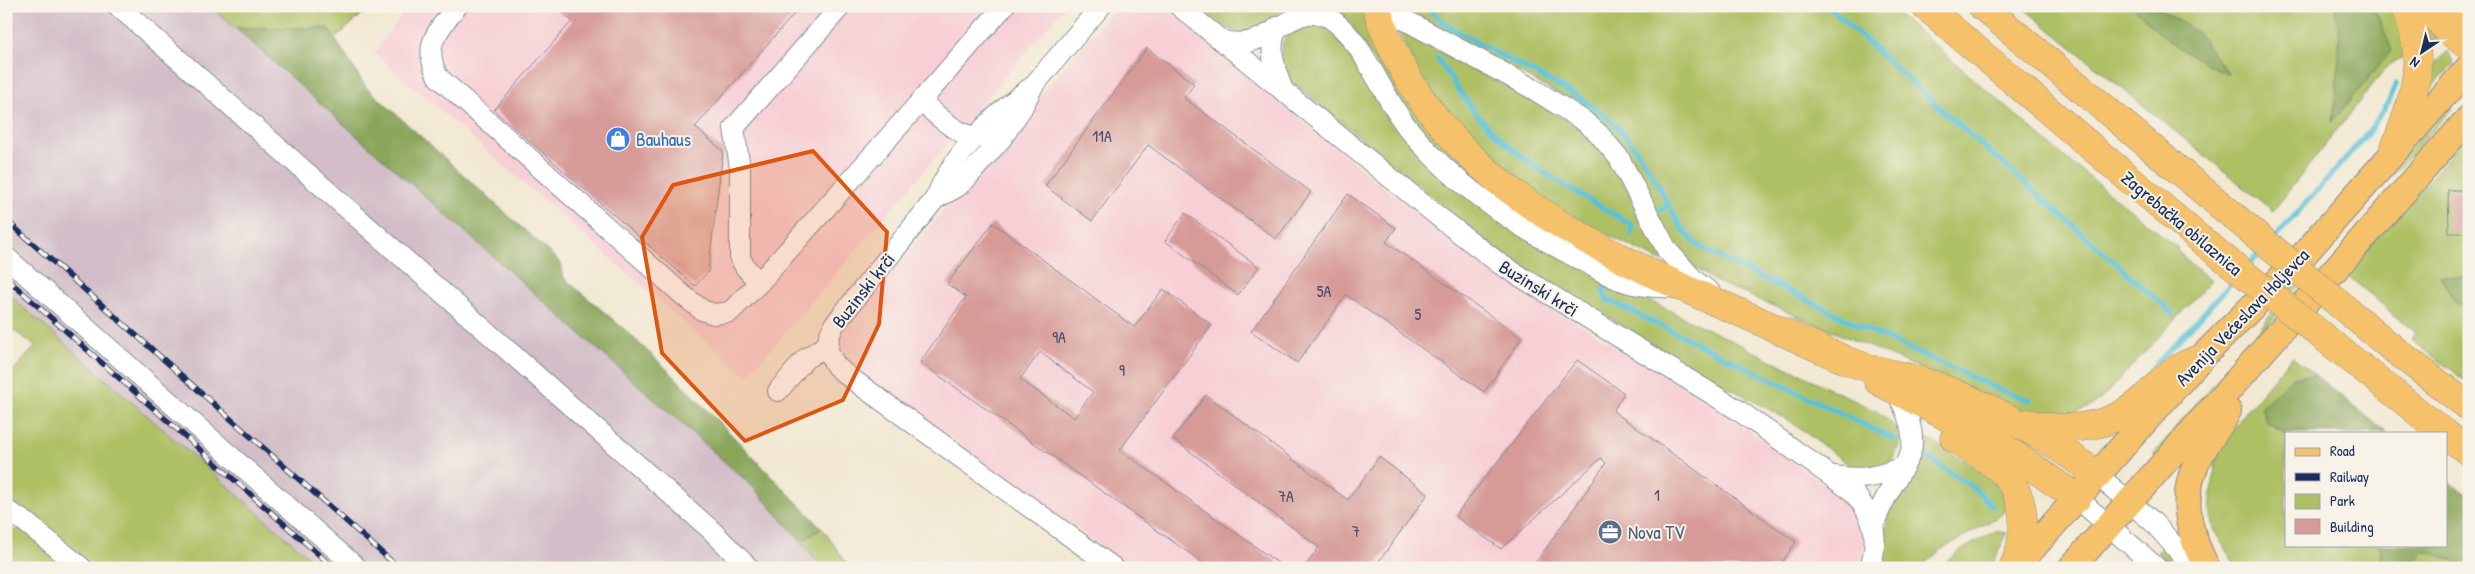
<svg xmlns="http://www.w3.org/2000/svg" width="2475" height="574" viewBox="0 0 2475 574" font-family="'Patrick Hand',sans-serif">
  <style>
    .built { fill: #f7cfd5 }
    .industrial { fill: #d2bdc8 }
    .green { fill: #adc064; stroke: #647861 }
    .forest { fill: #8aa65a; stroke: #526a5c }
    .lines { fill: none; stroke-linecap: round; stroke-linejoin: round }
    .stream { stroke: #59c1d5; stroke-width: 5.5 }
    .building { fill: #d69a97; fill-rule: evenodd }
    .minor-casing { stroke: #868c98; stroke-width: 22 }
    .major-casing { stroke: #868c98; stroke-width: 28 }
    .highway-casing { stroke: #868c98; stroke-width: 29 }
    .minor { stroke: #fff; stroke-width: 20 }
    .major { stroke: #f5c16b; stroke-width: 26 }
    .highway { stroke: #f5c16b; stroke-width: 28 }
    .rail-casing { stroke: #1b2f5e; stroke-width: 5.5 }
    .rail { stroke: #f7f3e8; stroke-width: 4; stroke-dasharray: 11; stroke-linecap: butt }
    .highway-bridge-casing { stroke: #868c98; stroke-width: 29; stroke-linecap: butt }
    .highway-bridge { stroke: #f5c16b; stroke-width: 28 }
    .marked { fill: #de5710; fill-opacity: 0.2; stroke: #de5710; stroke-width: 4; stroke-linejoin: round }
    .labels { text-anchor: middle; stroke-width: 4; stroke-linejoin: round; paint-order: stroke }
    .number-label { font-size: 16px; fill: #4a4a6c }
    .shop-label { font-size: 19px; fill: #366cbe; stroke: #f7f3e8; text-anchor: start }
    .street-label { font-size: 19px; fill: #1b2f5e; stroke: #f7f3e8 }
    .service-label { font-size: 19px; fill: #4e5e75; stroke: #f7f3e8; text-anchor: start }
  </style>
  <rect width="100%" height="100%" fill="#f7f3e8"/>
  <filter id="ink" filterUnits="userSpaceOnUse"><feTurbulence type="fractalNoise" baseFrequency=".02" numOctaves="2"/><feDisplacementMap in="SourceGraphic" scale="10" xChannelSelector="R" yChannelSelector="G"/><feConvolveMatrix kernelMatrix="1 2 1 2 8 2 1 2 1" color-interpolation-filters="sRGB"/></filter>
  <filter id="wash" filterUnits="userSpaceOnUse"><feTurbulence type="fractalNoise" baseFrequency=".0096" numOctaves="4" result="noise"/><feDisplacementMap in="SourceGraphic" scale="20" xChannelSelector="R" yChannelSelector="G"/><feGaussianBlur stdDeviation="1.12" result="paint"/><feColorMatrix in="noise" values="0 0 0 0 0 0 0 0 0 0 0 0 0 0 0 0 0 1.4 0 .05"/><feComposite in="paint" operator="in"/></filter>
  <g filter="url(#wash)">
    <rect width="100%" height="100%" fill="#f2e8d2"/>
    <!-- built -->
    <g class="built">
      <polygon points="408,6 1066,6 747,377 374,53"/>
      <polygon points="1116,6 1164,6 1419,216 1487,268 1681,386 1750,431 1833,491 1854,511 1861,526 1865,542 1859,568 1131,568 843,361 838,346 839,335"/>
    </g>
    <!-- industrial -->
    <polygon class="industrial" points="6,6 210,6 752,486 823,568 320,568 6,293"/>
    <!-- green -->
    <g class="green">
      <polygon points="210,6 371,6 335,39 328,28 235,28"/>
      <path d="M1198 6H1288C1244 39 1240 42 1198 6Z"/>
      <path d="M1331 6H1354L1365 12 1543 231C1505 204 1467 179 1435 146 1401 110 1377 65 1351 24L1343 15Z"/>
      <path d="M1399 6H1889L2075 166 2178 248 2177 251 2211 281 2101 399 2088 408 2062 417 2015 409 1715 281C1707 275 1697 270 1689 263 1654 231 1648 177 1618 140 1605 124 1588 112 1571 101Z"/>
      <polygon points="2021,6 2393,6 2409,54 2388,65 2273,211"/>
      <path d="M1301 25H1315L1325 28 1344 44 1359 72 1390 118 1417 151 1611 282 1876 411C1897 425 1907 437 1892 461L1861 471 1852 467 1790 421 1692 367 1542 278 1495 248 1290 80C1277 58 1276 38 1301 25Z"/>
      <polygon points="2425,26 2429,27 2439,40 2427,54"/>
      <path d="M1397 29 1514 91 1586 132 1613 163 1664 259 1661 261C1612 236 1559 214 1516 180 1478 150 1439 109 1415 67 1409 54 1403 41 1397 29Z"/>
      <polygon points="2448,51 2454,64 2425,95 2425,68 2435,63"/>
      <polygon points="2448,104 2452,108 2307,273 2266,329 2156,457 2153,454 2253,339 2293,283"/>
      <polygon points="2469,134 2469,277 2440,276 2454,300 2469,311 2469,384 2412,340 2416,333 2346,274"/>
      <polygon points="6,292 321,568 6,568 6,525 16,531 39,518 6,498 6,378 36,346 6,325"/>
      <polygon points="2292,357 2315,375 2293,377 2266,421 2286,435 2286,545 2376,545 2381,549 2381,568 2237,568 2215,532 2210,510 2216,457 2226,439 2247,410"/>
      <polygon points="1922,436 1990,475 2009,503 2001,515 1942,549 1920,568 1882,568 1887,518 1895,495"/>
      <polygon points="822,528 850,568 823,568 797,537 805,539"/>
      <polygon points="1995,531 2007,533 1991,568 1939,568 1958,552"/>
      <polygon points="2164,546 2183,568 2175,568 2157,552"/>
      <polygon points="2424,550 2453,560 2460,568 2384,568 2395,563 2418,559"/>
    </g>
    <!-- forest -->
    <g class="forest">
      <polygon points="2133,6 2155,6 2198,33 2229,75 2190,55 2158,32"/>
      <path d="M2334 6H2371L2377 14 2392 50 2332 122C2337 85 2344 43 2334 6Z"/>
      <polygon points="235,28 328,28 366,87 561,263 564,278 624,329 676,378 822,528 805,539 797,537 752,486"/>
      <polygon points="2440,276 2469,277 2469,311 2454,300"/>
      <polygon points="2315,375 2387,433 2286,433 2286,435 2266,421 2261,407 2293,377"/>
      <polygon points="2446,479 2469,496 2469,568 2460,568 2453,560 2424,550 2418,559 2381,568 2381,549 2376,545 2446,545"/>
    </g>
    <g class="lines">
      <!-- stream -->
      <g class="stream">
        <path d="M1426 6 1442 22C1467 37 1493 52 1519 65 1553 83 1591 100 1618 128 1633 143 1646 163 1656 181 1673 211 1675 227 1703 249L1879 335 2002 391 2030 400"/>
        <polyline points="1828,6 1933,102 2173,314"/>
        <path d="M1437 58C1452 79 1465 102 1482 120 1524 167 1579 193 1632 225"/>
        <polyline points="1660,210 1667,206"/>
        <polyline points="1631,234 1632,225"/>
        <polyline points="2273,240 2368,133 2389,101 2396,84"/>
        <polyline points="2247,267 2263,250"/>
        <polyline points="1606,285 1603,291 1606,299 1893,439"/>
        <polyline points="2126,397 2237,277"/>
        <polyline points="1924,455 1974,488 1992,506"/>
      </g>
    </g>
    <g id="blocks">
      <!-- building -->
      <g class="building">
        <polygon points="555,6 801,6 695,127 723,151 708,272 695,286 494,110 572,21"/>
        <polygon points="1147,48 1194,84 1184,98 1311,192 1276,239 1148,145 1092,221 1045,186"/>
        <polygon points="2448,190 2469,190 2469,233 2449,233"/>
        <polygon points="1348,194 1396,228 1386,242 1522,338 1484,392 1346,295 1297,363 1251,331"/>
        <polygon points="1185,213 1259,267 1238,295 1165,241"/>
        <path d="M993 223 1134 327 1163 289 1212 325 1120 450 1285 568H1210L920 362 966 297 947 284ZM1040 352 1093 392 1074 418 1020 379Z"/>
        <polygon points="1577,360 1624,393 1613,411 1796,542 1778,568 1532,568 1606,463 1601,458 1501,549 1455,516"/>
        <polygon points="1206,395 1348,500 1379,457 1428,494 1374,568 1304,568 1319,547 1173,439"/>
      </g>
    </g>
  </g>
  <g filter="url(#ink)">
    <use href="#blocks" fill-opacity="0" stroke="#868c98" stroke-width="1"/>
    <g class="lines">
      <defs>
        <g id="minor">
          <polyline points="118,6 710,529 749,568"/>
          <path d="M457 6C437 32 422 45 438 77L684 296 702 310 714 314 730 312 759 283 921 101"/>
          <polyline points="1101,6 1033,86 1022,108 1002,138 967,178 957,187 935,199 834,325 829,336 828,352 836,366 845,374 1114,568"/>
          <path d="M1179 6 1440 218 1500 264 1738 410 1852 491C1874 516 1880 535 1870 568"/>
          <polyline points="1379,6 1535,90 1584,121 1598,133 1619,158 1667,250 1694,280 1710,292"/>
          <path d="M1277 27C1268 49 1274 66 1282 88"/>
          <path d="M1221 40C1270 56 1288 0 1328 17 1362 37 1381 94 1407 127 1452 184 1515 226 1579 259 1593 266 1606 275 1620 280 1638 287 1657 288 1676 287"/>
          <path d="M1002 138C962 141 949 126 921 101L1004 6"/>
          <path d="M935 199C953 154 990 119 1027 90"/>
          <polyline points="6,257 357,568"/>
          <polyline points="759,283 745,267 740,258 740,168 734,128 841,6"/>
          <polyline points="778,391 805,359 827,345"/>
          <polyline points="2097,475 2152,521 2194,568"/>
          <path d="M1833 476C1861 480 1874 478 1901 468"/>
          <polyline points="2077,498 2157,568"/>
          <polyline points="6,510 24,521 82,568"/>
          <path d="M1874 524C1882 500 1896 481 1908 459 1919 438 1906 408 1895 390"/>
        </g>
        <g id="major">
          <polyline points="2015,568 2200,359 2299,260 2469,67"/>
          <polyline points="2071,568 2469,118"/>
          <path d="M2207 568C2185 526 2178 490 2205 447 2212 435 2222 424 2228 411"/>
        </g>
        <g id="highway">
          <path d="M1376 6C1427 172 1587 247 1734 310 1772 326 1810 345 1848 361 1875 372 1906 375 1934 385 1993 407 2048 437 2097 475"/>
          <polyline points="1925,6 2200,239"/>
          <polyline points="1982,6 2225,209"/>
          <polyline points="2426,6 2444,27 2469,47"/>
          <polyline points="2456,6 2469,23"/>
          <path d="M2393 152C2413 101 2430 59 2404 6"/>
          <polyline points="2391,347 2469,407"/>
          <polyline points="2369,373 2444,433"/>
          <polyline points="1878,381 1996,442 2077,498"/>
          <path d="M2028 423C2063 432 2102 429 2132 408 2160 388 2163 370 2200 359"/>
          <polyline points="2446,434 2469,452"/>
          <path d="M1954 438C1967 448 1983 455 1996 466 2028 492 2029 532 2013 568"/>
        </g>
      </defs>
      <!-- minor casing -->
      <use href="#minor" class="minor-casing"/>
      <!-- major casing -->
      <use href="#major" class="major-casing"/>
      <!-- highway casing -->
      <use href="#highway" class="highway-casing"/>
      <!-- minor -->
      <use href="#minor" class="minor"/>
      <!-- major -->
      <use href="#major" class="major"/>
      <!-- highway -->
      <use href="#highway" class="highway"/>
      <defs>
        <g id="rail">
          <polyline points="6,220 399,568"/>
          <polyline points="6,278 334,568"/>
        </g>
      </defs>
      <!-- rail casing -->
      <use href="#rail" class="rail-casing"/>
      <!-- rail -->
      <use href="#rail" class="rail"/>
      <defs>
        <g id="highway-bridge">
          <polyline points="2225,209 2391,347"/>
          <polyline points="2200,239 2369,373"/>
        </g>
      </defs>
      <!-- highway-bridge casing -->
      <use href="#highway-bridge" class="highway-bridge-casing"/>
      <!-- highway-bridge -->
      <use href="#highway-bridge" class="highway-bridge"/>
    </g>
  </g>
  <!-- marked area -->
  <path class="marked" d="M813 151 887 232 879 324 843 400 745 441 662 353 642 237 673 185Z"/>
  <!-- icons -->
  <defs>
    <symbol id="shop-disc" viewBox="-11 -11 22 22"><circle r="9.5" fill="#3f7fe0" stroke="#f7f3e8"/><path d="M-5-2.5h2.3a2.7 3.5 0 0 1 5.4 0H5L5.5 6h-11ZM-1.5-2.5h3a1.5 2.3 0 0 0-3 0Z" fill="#fff"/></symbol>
    <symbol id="office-disc" viewBox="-11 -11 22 22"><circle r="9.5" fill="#5c6f8a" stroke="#f7f3e8"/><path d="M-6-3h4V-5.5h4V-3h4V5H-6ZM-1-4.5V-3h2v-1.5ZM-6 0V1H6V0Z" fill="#fff"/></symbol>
  </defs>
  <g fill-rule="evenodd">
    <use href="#shop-disc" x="604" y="125" width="28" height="28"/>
    <use href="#office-disc" x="1596" y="518" width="28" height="28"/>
  </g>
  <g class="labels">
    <!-- number labels -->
    <g class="number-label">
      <text x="1102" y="142">11A</text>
      <text x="1324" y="297">5A</text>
      <text x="1418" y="320">5</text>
      <text x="1059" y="343">9A</text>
      <text x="1122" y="376">9</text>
      <text x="1657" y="501">1</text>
      <text x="1286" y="502">7A</text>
      <text x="1356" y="537">7</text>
    </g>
    <!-- shop labels -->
    <g class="shop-label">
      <text x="636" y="146">Bauhaus</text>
    </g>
    <!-- street labels -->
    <g class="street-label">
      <text transform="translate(2182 223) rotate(40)" y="7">Zagrebačka obilaznica</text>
      <text transform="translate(1539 288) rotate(32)" y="7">Buzinski krči</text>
      <text transform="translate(863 290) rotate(-52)" y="7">Buzinski krči</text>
      <text transform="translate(2242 317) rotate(-46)" y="7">Avenija Većeslava Holjevca</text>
    </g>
    <!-- service labels -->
    <g class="service-label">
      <text x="1628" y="539">Nova TV</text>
    </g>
  </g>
  <!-- margin -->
  <rect width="2475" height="574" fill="none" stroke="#f7f3e8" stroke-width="25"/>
  <!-- legend -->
  <rect x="2285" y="432" width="162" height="115" fill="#f7f3e8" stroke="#9fa5b1"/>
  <rect x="2295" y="448" width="25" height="8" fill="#f5c16b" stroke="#9fa5b1"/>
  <text x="2330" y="456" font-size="15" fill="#1b2f5e">Road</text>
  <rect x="2295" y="473" width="25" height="8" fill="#1b2f5e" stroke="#9fa5b1"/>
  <text x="2330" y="482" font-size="15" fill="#1b2f5e">Railway</text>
  <rect x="2295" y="494" width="25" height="15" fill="#adc064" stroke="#9fa5b1"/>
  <text x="2330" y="506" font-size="15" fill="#1b2f5e">Park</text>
  <rect x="2295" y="519" width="25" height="15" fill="#d69a97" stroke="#9fa5b1"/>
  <text x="2330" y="532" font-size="15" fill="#1b2f5e">Building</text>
  <!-- north arrow -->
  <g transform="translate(2422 52) rotate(215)" stroke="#f7f3e8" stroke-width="4" paint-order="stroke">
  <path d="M0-4L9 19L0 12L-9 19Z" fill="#1b2f5e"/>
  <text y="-8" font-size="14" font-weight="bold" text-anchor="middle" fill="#1b2f5e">N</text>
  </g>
</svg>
